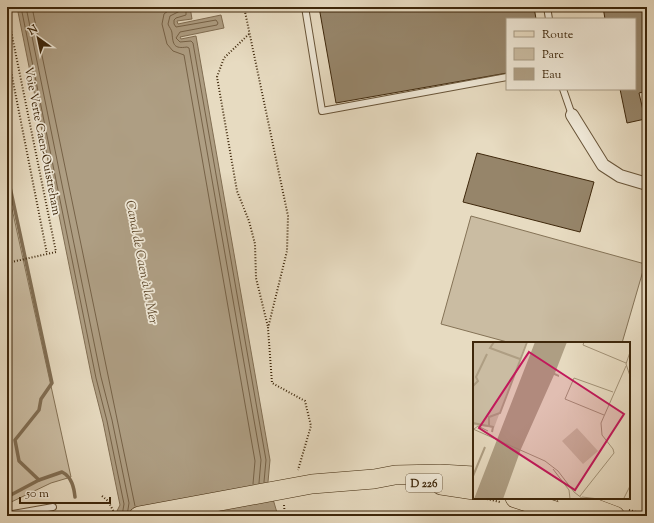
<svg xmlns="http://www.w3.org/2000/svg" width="654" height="523" viewBox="0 0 654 523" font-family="'Sorts Mill Goudy',serif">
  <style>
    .green { fill: #cabca2; stroke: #847256 }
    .water { fill: #ae9e83; stroke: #816e53 }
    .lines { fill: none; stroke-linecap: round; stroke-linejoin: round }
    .shore { stroke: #766247; stroke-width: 1 }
    .stream { stroke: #816e53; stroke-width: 3.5 }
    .building { fill: #96856a; stroke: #3e270b }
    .lane-casing { stroke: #685438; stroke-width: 8 }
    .street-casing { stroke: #685438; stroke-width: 14 }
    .primary-casing { stroke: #3e270b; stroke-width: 20 }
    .path { stroke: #3e270b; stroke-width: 2; stroke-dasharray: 1 2; stroke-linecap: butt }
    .lane { stroke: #efe8d7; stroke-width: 6 }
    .street { stroke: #efe8d7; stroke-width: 12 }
    .primary { stroke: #e7dbc1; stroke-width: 19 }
    .labels { text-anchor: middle; stroke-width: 3.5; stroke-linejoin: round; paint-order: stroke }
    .shield { fill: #efe8d7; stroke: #736148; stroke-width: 1 }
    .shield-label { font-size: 11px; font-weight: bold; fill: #3e270b }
    .street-label { font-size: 12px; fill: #3e270b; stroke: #efe8d7 }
    .water-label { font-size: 13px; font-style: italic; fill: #604b2f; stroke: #efe8d7 }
    .inset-river { fill: none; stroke: #ae9e83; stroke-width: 2 }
    .inset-road { fill: none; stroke: #a39378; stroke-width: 1 }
    .view { fill: #c2185b; fill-opacity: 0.15; stroke: #c2185b; stroke-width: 2 }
    .inset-edge { fill: none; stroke: #3e270b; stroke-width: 2 }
  </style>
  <rect width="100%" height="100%" fill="#e7dbc1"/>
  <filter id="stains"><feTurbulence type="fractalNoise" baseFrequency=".005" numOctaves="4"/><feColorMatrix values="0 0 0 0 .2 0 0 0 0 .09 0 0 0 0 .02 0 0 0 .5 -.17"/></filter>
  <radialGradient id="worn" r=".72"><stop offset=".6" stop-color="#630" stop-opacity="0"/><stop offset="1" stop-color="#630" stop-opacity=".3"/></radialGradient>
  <!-- green -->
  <g class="green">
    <polygon points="7,186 71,477 51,483 7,504"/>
    <polygon points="471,216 645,264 622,343 511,343 441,324"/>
  </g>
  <!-- water -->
  <polygon class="water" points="17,7 190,7 192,19 177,21 178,24 221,15 224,28 180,37 181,39 196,36 270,460 268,482 278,516 118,516 117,511 120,505 103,422 92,379"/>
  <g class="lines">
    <!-- shore -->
    <g class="shore">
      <polyline points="21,7 96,378 107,421 124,504 122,516"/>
      <polyline points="26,7 101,377 112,420 129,503 127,516"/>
      <polyline points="32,7 135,506"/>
      <polyline points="173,7 164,14 162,24 167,44 173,51 184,55 255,461 253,484"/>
      <path d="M181 7 180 11 170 16 168 24C169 27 172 30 172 33 173 45 174 49 187 47L189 48 261 460 259 483"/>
      <polyline points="186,7 186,15 176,18 174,20 174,24 176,27 216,20 218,23 217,25 180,32 176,38 180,42 191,41 193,43 266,460 264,482"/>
    </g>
    <!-- stream -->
    <g class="stream">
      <path d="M7 173 52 383 41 399 39 410 15 440 19 461 39 480 62 472C72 477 74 488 75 497"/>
      <polyline points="7,497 39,480"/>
    </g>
  </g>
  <!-- building -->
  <g class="building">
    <polygon points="319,7 534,7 536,19 507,19 507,73 336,103"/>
    <polygon points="603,7 647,7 647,91 639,93 645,119 627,123 620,89 635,89 635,19 605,19"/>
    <polygon points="477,153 594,182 580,232 463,202"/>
  </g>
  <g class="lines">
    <defs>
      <g id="lane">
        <polyline points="305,7 322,111 507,77"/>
        <polyline points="547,7 549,19"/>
        <polyline points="563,89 572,115"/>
        <polyline points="7,515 53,507"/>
      </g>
      <polyline id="street" points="572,115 603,165 620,176 647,184"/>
      <g id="primary">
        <polyline points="441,485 474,490"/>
        <polyline points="515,498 571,516"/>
        <polyline points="567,498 615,516"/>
        <polyline points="139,516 312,484 374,479 395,475 440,474 474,476"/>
      </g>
    </defs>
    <!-- lane casing -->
    <use href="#lane" class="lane-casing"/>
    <!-- street casing -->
    <use href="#street" class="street-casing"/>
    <!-- primary casing -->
    <use href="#primary" class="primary-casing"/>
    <!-- path -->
    <g class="path">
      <polyline points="244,7 288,216 287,251 268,328 272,383 305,401 311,426 298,470"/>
      <polyline points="7,11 56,252 7,263"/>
      <polyline points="249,34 224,58 217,77 237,191 249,221 255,244 256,278 268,327"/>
      <polyline points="7,51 47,254"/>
      <polyline points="102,496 108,501 116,516"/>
      <polyline points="487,499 500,502"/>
      <polyline points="284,505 285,516"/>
      <polyline points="629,510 647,515"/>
    </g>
    <!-- lane -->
    <use href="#lane" class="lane"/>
    <!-- street -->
    <use href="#street" class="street"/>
    <!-- primary -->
    <use href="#primary" class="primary"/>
  </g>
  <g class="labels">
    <!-- shield labels -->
    <rect class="shield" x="406" y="474" width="36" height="18" rx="3"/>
    <g class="shield-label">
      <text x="424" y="487">D 226</text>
    </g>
    <!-- street labels -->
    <g class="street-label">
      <text transform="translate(43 141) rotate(79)" y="4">Voie Verte Caen-Ouistreham</text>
    </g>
    <!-- water labels -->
    <g class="water-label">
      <text transform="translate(143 262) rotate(79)" y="5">Canal de Caen à la Mer</text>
    </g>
  </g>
  <!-- overview -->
  <g transform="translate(473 342)">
    <rect width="157" height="157" fill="#e7dbc1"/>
    <path d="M0 0H53L21 86 0 83ZM104 86 125 109 110 122 89 99Z" fill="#cabca2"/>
    <path d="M62 0H94L82 31 86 33V35L81 33 48 107 30 157H1Z" fill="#ae9e83"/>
    <path class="inset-river" d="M21 0 17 6 47 17M0 44 5 39 3 35 14 12M0 81 15 84M19 90 20 85 16 84V75L27 71 54 0M0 134 12 105"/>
    <path class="inset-road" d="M111 0 110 3 153 21M157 10 153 22 157 34M131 73 92 57 101 36 140 50M0 87 72 119 85 129 101 150 110 157M1 87 5 84 15 89M80 127 96 148 97 157M107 154 141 111 140 107 129 93 128 81 153 24M109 155 126 157M151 156 157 144"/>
    <path class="view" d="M56 10 151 72 102 148 6 86Z"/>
    <rect width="157" height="157" class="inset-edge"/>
  </g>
  <!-- margin -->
  <rect width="654" height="523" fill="none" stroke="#e7dbc1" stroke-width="24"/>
  <rect x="8" y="8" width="638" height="507" fill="none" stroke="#3e270b" stroke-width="2"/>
  <rect x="12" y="12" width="630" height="499" fill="none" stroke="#3e270b"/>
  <!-- legend -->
  <rect x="506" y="18" width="130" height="72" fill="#efe8d7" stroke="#a89b85"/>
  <rect x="514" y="31" width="20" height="6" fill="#e7dbc1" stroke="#a89b85"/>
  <text x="542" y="38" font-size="12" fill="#3e270b">Route</text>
  <rect x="514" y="48" width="20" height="12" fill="#cabca2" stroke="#a89b85"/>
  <text x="542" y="58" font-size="12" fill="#3e270b">Parc</text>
  <rect x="514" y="68" width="20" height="12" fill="#ae9e83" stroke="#a89b85"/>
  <text x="542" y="78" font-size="12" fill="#3e270b">Eau</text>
  <!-- north arrow -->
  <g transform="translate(38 38) rotate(327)" stroke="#efe8d7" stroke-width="3" paint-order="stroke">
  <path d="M0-3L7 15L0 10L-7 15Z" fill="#3e270b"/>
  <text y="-6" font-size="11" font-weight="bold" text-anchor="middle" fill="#3e270b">N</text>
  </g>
  <!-- scale -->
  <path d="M20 497v6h90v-6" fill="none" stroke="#3e270b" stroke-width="2"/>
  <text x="26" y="497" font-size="12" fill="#3e270b" stroke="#efe8d7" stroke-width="3" paint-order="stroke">50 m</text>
  <rect width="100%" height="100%" filter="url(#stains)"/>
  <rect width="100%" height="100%" fill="url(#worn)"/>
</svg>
